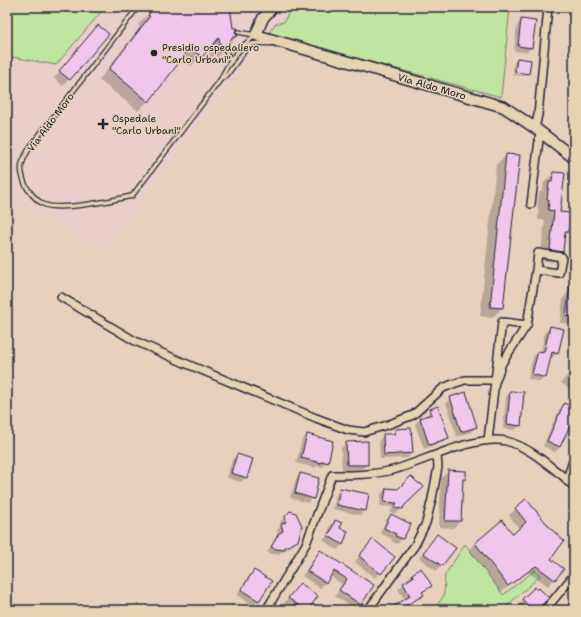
<svg xmlns="http://www.w3.org/2000/svg" width="581" height="617" viewBox="0 0 581 617" font-family="'Shantell Sans',sans-serif">
  <style>
    .built { fill: #ebcdcb }
    .green { fill: #c0e5a0; stroke: #71846e }
    .shadow { fill: #0003 }
    .building { fill: #f1c6ec; stroke: #22223b }
    .lines { fill: none; stroke-linecap: round; stroke-linejoin: round }
    .lane-casing { stroke: #22223b; stroke-width: 6 }
    .street-casing { stroke: #22223b; stroke-width: 10 }
    .secondary-casing { stroke: #22223b; stroke-width: 13 }
    .lane { stroke: #e7d2b1; stroke-width: 3.5 }
    .street { stroke: #e7d2b1; stroke-width: 7 }
    .secondary { stroke: #e7d2b1; stroke-width: 10 }
    .poi-dot { fill: #22223b; stroke: #e7d2b1; stroke-width: 1.5 }
    .labels { text-anchor: middle; stroke-width: 3; stroke-linejoin: round; paint-order: stroke }
    .poi-label { font-size: 10px; fill: #22223b; stroke: #e7d2b1; text-anchor: start }
    .street-label { font-size: 10px; fill: #22223b; stroke: #e7d2b1 }
  </style>
  <rect width="100%" height="100%" fill="#e9d0bd"/>
  <filter id="ink" filterUnits="userSpaceOnUse"><feTurbulence type="fractalNoise" baseFrequency=".025" numOctaves="2"/><feDisplacementMap in="SourceGraphic" scale="8" xChannelSelector="R" yChannelSelector="G"/><feConvolveMatrix kernelMatrix="1 2 1 2 8 2 1 2 1" color-interpolation-filters="sRGB"/></filter>
  <g filter="url(#ink)">
    <!-- built -->
    <polygon class="built" points="7,7 291,7 284,22 275,24 104,249 7,199"/>
    <!-- green -->
    <g class="green">
      <polygon points="7,7 103,7 101,12 56,65 7,56"/>
      <polygon points="291,7 510,7 501,97 268,34 275,24 284,22"/>
      <polygon points="465,544 503,595 535,570 540,576 502,610 434,610 444,595 445,575"/>
    </g>
    <!-- shadow -->
    <g class="shadow">
      <polygon points="156,7 229,7 234,32 237,36 218,57 214,55 211,58 209,48 191,66 181,58 148,101 138,111 99,80 140,27 138,25 143,19"/>
      <polygon points="518,7 533,7 531,9"/>
      <polygon points="522,20 532,47 527,52 514,51 517,25"/>
      <polygon points="98,26 69,79 63,86 54,78"/>
      <polygon points="517,59 528,73 525,76 512,75 512,73 527,75 527,73 513,71 514,62"/>
      <polygon points="7,91 9,103 7,106"/>
      <polygon points="506,155 502,308 492,318 480,316 496,165"/>
      <polygon points="554,173 559,213 568,232 564,236 562,252 552,262 540,260 545,220 538,220 539,209 537,209 539,193 543,189 544,183"/>
      <polygon points="574,285 574,323 573,324 560,323 563,298"/>
      <polygon points="550,328 557,353 552,358 550,358 545,377 540,382 528,379 533,357 538,352 541,352 545,332"/>
      <polygon points="574,367 574,390 572,391 561,383"/>
      <polygon points="511,392 520,425 515,430 503,429 506,397"/>
      <polygon points="451,398 476,427 471,432 457,437 446,403"/>
      <polygon points="564,405 574,409 574,414 560,447 555,452 543,446 559,410"/>
      <polygon points="431,410 448,437 443,442 424,449 415,424 420,419 426,417 426,415"/>
      <polygon points="396,430 412,453 407,458 380,459 379,440 384,435 391,435"/>
      <polygon points="307,435 327,462 322,467 317,466 315,468 296,463 302,440"/>
      <polygon points="346,443 367,464 362,469 342,470 341,448"/>
      <polygon points="237,455 246,477 241,482 227,478 232,460"/>
      <polygon points="448,472 465,479 462,482 460,521 453,528 439,527 441,478"/>
      <polygon points="301,474 313,498 308,503 290,498 296,479"/>
      <polygon points="341,489 365,510 360,515 333,509 336,494"/>
      <polygon points="386,489 403,506 402,508 397,513 390,513 393,507 380,506 381,494"/>
      <polygon points="526,500 549,559 562,569 548,586 528,572 501,592 469,550 475,543 513,535 519,529 509,515"/>
      <polygon points="290,513 297,541 292,546 278,554 271,554 267,552 278,536 277,530 281,525 280,522"/>
      <polygon points="391,515 409,524 402,539 397,544 391,541 392,539 380,533 386,520"/>
      <polygon points="335,521 339,529 346,532 342,545 337,550 323,540 326,537 330,526"/>
      <polygon points="437,535 454,548 436,571 419,558"/>
      <polygon points="368,545 393,557 375,578 355,562"/>
      <polygon points="320,552 372,585 360,604 355,609 335,596 342,584 330,576 320,588 302,576 315,557"/>
      <polygon points="254,571 270,582 258,601 253,606 237,595 249,576"/>
      <polygon points="412,574 430,586 422,593 423,595 419,599 419,597 400,608 406,610 385,610 393,605 394,607 405,600 398,589 408,581 407,579"/>
      <polygon points="300,584 307,610 293,610 284,603"/>
      <polygon points="535,589 535,610 523,610 518,605"/>
      <polygon points="233,603 243,610 226,610"/>
      <polygon points="331,604 339,610 326,610"/>
    </g>
    <!-- building -->
    <g class="building">
      <polygon points="153,7 230,7 233,28 238,28 235,32 236,34 238,36 233,37 228,44 228,48 227,45 224,45 221,49 219,38 202,57 190,48 149,102 109,69 150,16 148,15"/>
      <polygon points="521,19 536,21 532,48 518,46"/>
      <polygon points="98,25 109,34 70,80 59,71"/>
      <polygon points="517,58 531,60 529,74 515,72"/>
      <polygon points="506,154 520,155 503,308 490,307"/>
      <polygon points="553,172 565,173 560,212 571,213 568,232 565,232 563,252 550,250 554,211 548,210 549,200 547,199 549,182 552,182"/>
      <polygon points="570,285 574,285 574,317 566,316"/>
      <polygon points="550,326 564,329 558,354 552,352 546,378 532,374 538,351 544,352"/>
      <polygon points="510,391 524,392 521,426 507,424"/>
      <polygon points="466,392 477,427 461,432 450,397"/>
      <polygon points="564,403 574,408 574,417 560,447 547,441"/>
      <polygon points="438,406 449,438 429,445 420,418 432,414 430,409"/>
      <polygon points="411,428 413,453 384,455 383,434 395,434 395,429"/>
      <polygon points="307,434 333,441 328,463 322,461 321,463 301,458"/>
      <polygon points="368,441 368,465 347,465 346,442"/>
      <polygon points="237,454 253,459 247,478 231,473"/>
      <polygon points="448,470 466,471 466,479 463,479 461,521 445,521"/>
      <polygon points="300,473 319,478 314,499 295,493"/>
      <polygon points="411,476 418,483 421,484 424,487 404,506 403,509 394,508 397,503 384,502 386,488 398,489"/>
      <polygon points="340,488 369,494 366,511 337,505"/>
      <polygon points="526,499 552,530 564,541 551,559 564,569 555,580 536,566 508,586 475,543 502,520 513,534 526,522 515,508"/>
      <polygon points="290,511 296,513 302,526 298,541 284,548 284,550 276,549 271,547 279,533 283,531 281,524 286,522 285,516"/>
      <polygon points="391,514 411,524 403,539 395,536 396,534 384,528"/>
      <polygon points="335,520 342,523 340,528 348,531 343,545 327,535 331,531"/>
      <polygon points="437,534 456,548 442,566 423,553"/>
      <polygon points="373,539 395,557 381,574 359,556"/>
      <polygon points="320,550 374,585 361,605 339,590 347,579 334,571 326,583 307,571"/>
      <polygon points="421,568 432,586 422,592 424,595 405,606 408,610 388,610 410,596 403,583 413,577 412,574"/>
      <polygon points="254,570 272,581 259,601 241,590"/>
      <polygon points="300,583 318,596 308,610 305,610 288,598"/>
      <polygon points="535,587 537,590 539,588 549,598 536,610 532,610 522,599"/>
    </g>
    <g class="lines">
      <defs>
        <g id="lane">
          <path d="M138 7 30 147C22 162 18 166 25 184 28 191 36 200 43 204 57 212 115 200 132 196L221 79C226 66 243 42 256 36"/>
          <polyline points="238,32 255,35"/>
          <polyline points="225,48 227,54 232,61"/>
          <path d="M221 79 227 75 249 45C256 41 265 45 272 43"/>
          <polyline points="571,154 574,136"/>
        </g>
        <g id="street">
          <polyline points="535,128 538,115 548,7"/>
          <polyline points="531,204 540,132"/>
          <polyline points="61,297 135,341 187,364 316,418 348,430 364,432 387,425 413,415 443,388 453,384 465,380 496,380 502,363 527,325"/>
          <polyline points="488,440 502,322 527,325 536,270 559,273 562,257 538,253 536,270"/>
          <path d="M272 610 268 607 306 544 332 475C353 475 373 475 393 470 423 462 476 434 506 441 530 447 549 466 568 480"/>
          <polyline points="368,610 415,545 426,523 432,499 438,467 437,455"/>
          <polyline points="545,610 574,575"/>
        </g>
        <g id="secondary">
          <polyline points="273,7 263,18 256,35 504,107 535,128 574,158"/>
          <polyline points="574,463 568,480 574,484"/>
        </g>
      </defs>
      <!-- lane casing -->
      <use href="#lane" class="lane-casing"/>
      <!-- street casing -->
      <use href="#street" class="street-casing"/>
      <!-- secondary casing -->
      <use href="#secondary" class="secondary-casing"/>
      <!-- lane -->
      <use href="#lane" class="lane"/>
      <!-- street -->
      <use href="#street" class="street"/>
      <!-- secondary -->
      <use href="#secondary" class="secondary"/>
    </g>
  </g>
  <!-- markers -->
  <g class="poi-dot">
    <circle cx="154" cy="53" r="4"/>
    <path d="M101 118h4v4h4v4h-4v4h-4v-4h-4v-4h4z"/>
  </g>
  <g class="labels">
    <!-- poi labels -->
    <g class="poi-label">
      <text x="162" y="51">Presidio ospedaliero<tspan x="162" dy="12">"Carlo Urbani"</tspan></text>
      <text x="112" y="122">Ospedale<tspan x="112" dy="12">"Carlo Urbani"</tspan></text>
    </g>
    <!-- street labels -->
    <g class="street-label">
      <text transform="translate(432 86) rotate(16)" y="4">Via Aldo Moro</text>
      <text transform="translate(50 122) rotate(-53)" y="4">Via Aldo Moro</text>
    </g>
  </g>
  <!-- margin -->
  <rect width="581" height="617" fill="none" stroke="#e7d2b1" stroke-width="24"/>
  <rect x="12" y="12" width="557" height="593" fill="none" stroke="#22223b" stroke-width="1.5" filter="url(#ink)"/>
</svg>
